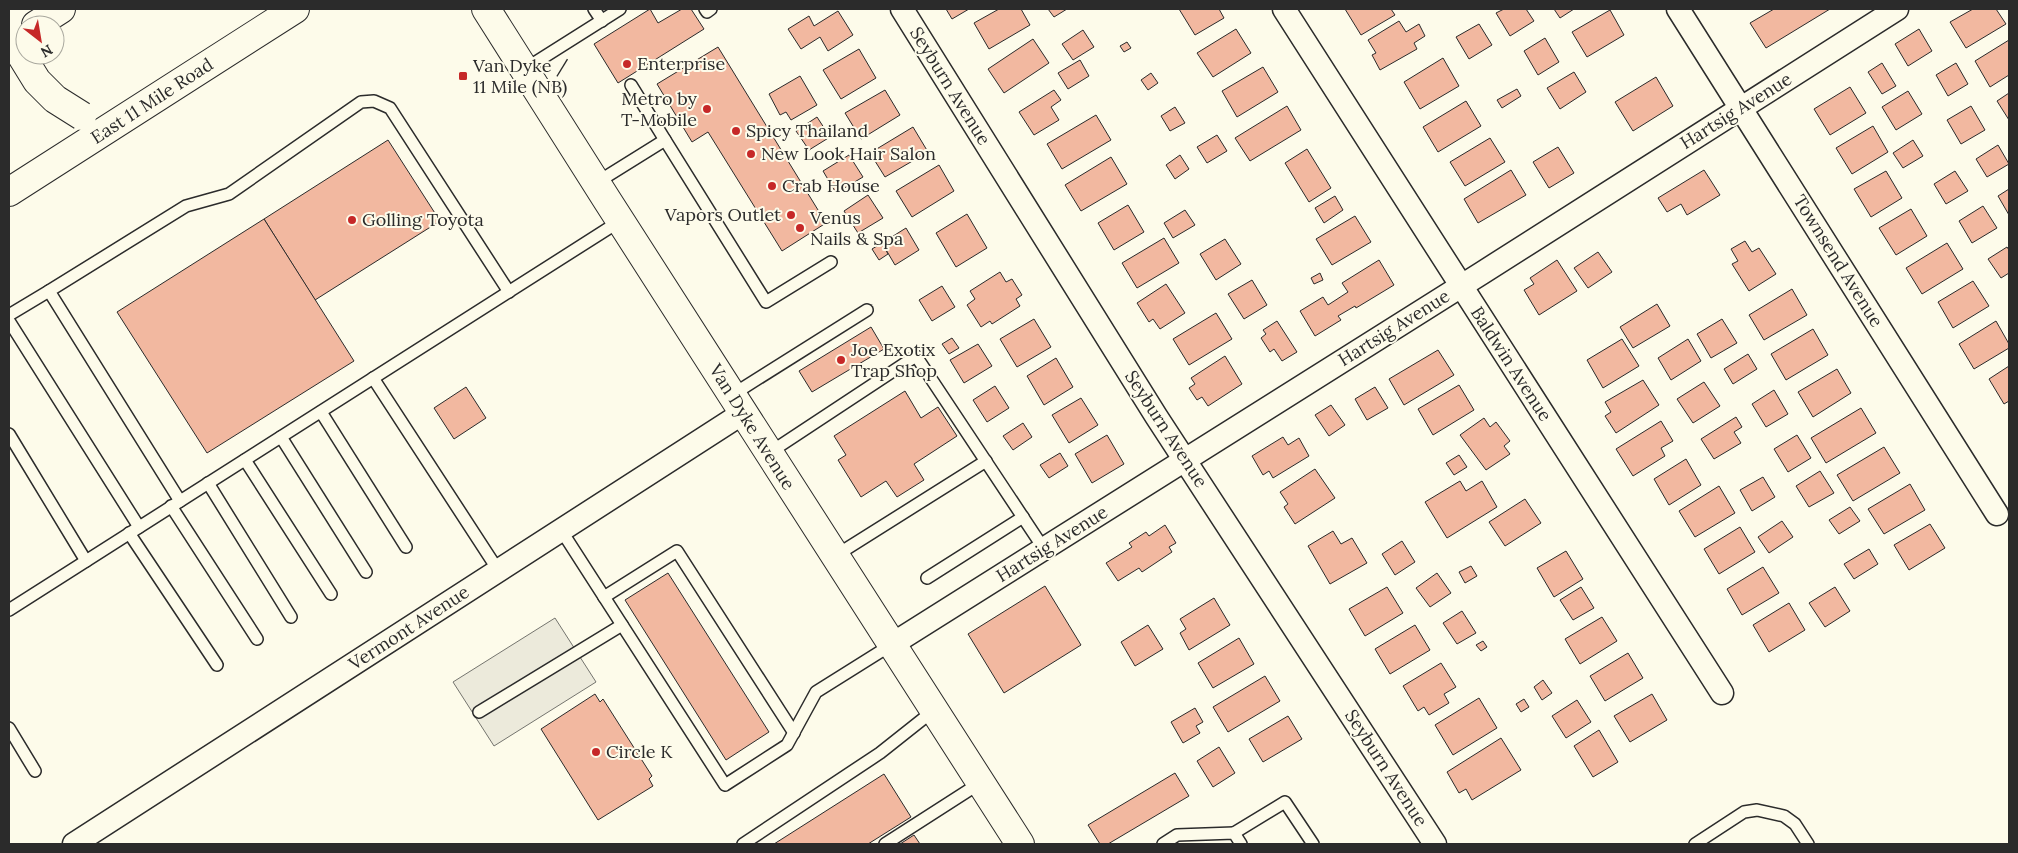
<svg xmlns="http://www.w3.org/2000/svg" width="2018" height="853" viewBox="0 0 2018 853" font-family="Lora,serif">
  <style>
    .parking { fill: #eceadb; stroke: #74746e }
    .building { fill: #f2b8a0; stroke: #2b2b2b }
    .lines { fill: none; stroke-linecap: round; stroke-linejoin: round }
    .service-casing { stroke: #2b2b2b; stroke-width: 14 }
    .minor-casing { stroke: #2b2b2b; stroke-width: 25 }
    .primary-casing { stroke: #2b2b2b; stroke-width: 30 }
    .motorway-casing { stroke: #2b2b2b; stroke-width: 30 }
    .service { stroke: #fdfbea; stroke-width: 11 }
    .minor { stroke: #fdfbea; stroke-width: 22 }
    .primary { stroke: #fdfbea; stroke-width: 28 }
    .motorway { stroke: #fdfbea; stroke-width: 28 }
    .primary-bridge-casing { stroke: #2b2b2b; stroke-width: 30; stroke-linecap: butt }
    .primary-bridge { stroke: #fdfbea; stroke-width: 28 }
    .poi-dot { fill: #c62828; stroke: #fdfbea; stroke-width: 2 }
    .labels { text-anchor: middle; stroke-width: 4; stroke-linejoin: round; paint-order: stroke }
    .poi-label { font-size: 18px; fill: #2b2b2b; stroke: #fdfbea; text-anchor: start }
    .street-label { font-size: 18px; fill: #2b2b2b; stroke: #fdfbea }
  </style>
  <rect width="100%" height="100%" fill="#fdfbea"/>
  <!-- parking -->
  <polygon class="parking" points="555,618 596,682 494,746 453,682"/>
  <!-- building -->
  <g class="building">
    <polygon points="650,9 658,23 682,9 691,9 704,29 618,83 594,44"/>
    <polygon points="946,9 969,9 952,19"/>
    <polygon points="999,9 1021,9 1030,25 989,49 974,23"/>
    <polygon points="1048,9 1067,9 1054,17"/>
    <polygon points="1179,9 1219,9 1224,18 1195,35"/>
    <polygon points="1345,9 1391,9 1395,15 1361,35"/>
    <polygon points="1504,9 1526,9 1534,21 1510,36 1496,13"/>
    <polygon points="1554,9 1574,9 1560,18"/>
    <polygon points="1774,9 1830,9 1766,48 1750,23"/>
    <polygon points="1973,9 1996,9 2006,24 1966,48 1950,22"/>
    <polygon points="1610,10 1624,35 1587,57 1572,32"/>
    <polygon points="838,11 853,35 828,51 820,37 801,49 788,29 809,16 814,26"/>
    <polygon points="1399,21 1406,32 1419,24 1425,36 1414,43 1417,49 1380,70 1372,55 1376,53 1368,40"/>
    <polygon points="1479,24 1492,45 1469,59 1456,37"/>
    <polygon points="1236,29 1251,53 1213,77 1197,53"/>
    <polygon points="1919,29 1932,51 1908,66 1895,44"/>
    <polygon points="1083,30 1094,47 1073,60 1062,44"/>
    <polygon points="1545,38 1559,62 1538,75 1524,51"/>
    <polygon points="1033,39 1049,63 1004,93 988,69"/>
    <polygon points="2009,40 2009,75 1990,87 1975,61"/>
    <polygon points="1127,42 1131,48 1124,52 1120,46"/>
    <polygon points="718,47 826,223 782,251 708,132 692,142 657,84"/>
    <polygon points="859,49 876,78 841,99 823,70"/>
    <polygon points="1443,58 1459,86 1420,109 1404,82"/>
    <polygon points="1080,60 1089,76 1068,89 1058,73"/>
    <polygon points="1882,63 1896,86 1882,94 1868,72"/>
    <polygon points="1956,63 1968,84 1948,96 1936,75"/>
    <polygon points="1263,67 1278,92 1237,117 1222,91"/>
    <polygon points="1574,72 1586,92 1560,109 1547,88"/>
    <polygon points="1151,73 1158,83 1148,90 1141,80"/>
    <polygon points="800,76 817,105 791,120 786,112 780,115 769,94"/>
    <polygon points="1656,77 1673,106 1633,131 1615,102"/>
    <polygon points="1850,87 1866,113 1830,135 1814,109"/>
    <polygon points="1517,89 1521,96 1502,108 1497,100"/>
    <polygon points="885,90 900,115 861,139 845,113"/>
    <polygon points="1054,90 1061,100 1051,107 1059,120 1034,135 1019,112"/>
    <polygon points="1908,91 1922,114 1896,130 1882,107"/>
    <polygon points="2009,93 2009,120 1997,101"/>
    <polygon points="1466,101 1481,126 1438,152 1423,127"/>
    <polygon points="1287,106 1301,130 1250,161 1235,138"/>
    <polygon points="1971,106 1985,130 1961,144 1947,120"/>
    <polygon points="1175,107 1185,123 1170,131 1161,116"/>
    <polygon points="1096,115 1111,140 1062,169 1047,144"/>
    <polygon points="817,117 830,137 809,150 796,131"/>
    <polygon points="1873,126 1888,152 1852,174 1836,148"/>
    <polygon points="913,127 928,152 885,177 870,153"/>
    <polygon points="1217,135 1227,151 1207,163 1197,147"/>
    <polygon points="1490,138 1505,162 1465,186 1450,162"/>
    <polygon points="388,140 440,221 315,300 264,219"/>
    <polygon points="1913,140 1923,156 1903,168 1893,153"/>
    <polygon points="1998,145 2009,164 1987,177 1976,159"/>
    <polygon points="1558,147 1574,173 1549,188 1533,162"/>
    <polygon points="1307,149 1331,188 1309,202 1285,163"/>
    <polygon points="849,155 863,177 836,193 823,171"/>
    <polygon points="1180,155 1189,169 1175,179 1166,165"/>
    <polygon points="1111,157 1127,184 1081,211 1065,185"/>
    <polygon points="939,165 954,191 912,217 896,191"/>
    <polygon points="1511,170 1526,195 1478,223 1464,199"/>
    <polygon points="1704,170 1720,195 1687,215 1681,204 1667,212 1658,198"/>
    <polygon points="1886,171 1902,198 1871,217 1854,189"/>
    <polygon points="1955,171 1968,191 1946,204 1934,184"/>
    <polygon points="2009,189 2009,215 1998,196"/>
    <polygon points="868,195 883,218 858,233 844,211"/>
    <polygon points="1335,196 1343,210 1324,223 1315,208"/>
    <polygon points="1128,205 1144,232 1114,250 1098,223"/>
    <polygon points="1983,206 1997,228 1972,243 1959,221"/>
    <polygon points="1911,209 1927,236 1896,255 1879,228"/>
    <polygon points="1185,210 1195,225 1173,238 1164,223"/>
    <polygon points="967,214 987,248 956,267 936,233"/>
    <polygon points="1355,216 1371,242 1332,265 1316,239"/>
    <polygon points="264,219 354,361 207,453 117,312"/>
    <polygon points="906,228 919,250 895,265 882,243"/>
    <polygon points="1164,238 1179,263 1137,288 1122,263"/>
    <polygon points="1225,239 1241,264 1216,280 1200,254"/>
    <polygon points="1745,241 1752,252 1759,248 1776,274 1749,291 1732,264 1738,261 1731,249"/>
    <polygon points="882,243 888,254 879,260 872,249"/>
    <polygon points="1947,243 1963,269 1922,294 1906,268"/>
    <polygon points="2007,247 2009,250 2009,273 2001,278 1988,259"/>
    <polygon points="1598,252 1612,272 1588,288 1574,268"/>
    <polygon points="1379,260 1394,285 1356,308 1355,306 1338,316 1341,320 1315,336 1300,311 1323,297 1328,305 1348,292 1342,283"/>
    <polygon points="1557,260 1577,291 1539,315 1524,290 1534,284 1530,278"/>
    <polygon points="1000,272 1006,282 1012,279 1022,295 1016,299 1020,306 992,324 990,321 981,327 967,305 975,299 970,291"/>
    <polygon points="1320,273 1323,280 1314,284 1311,278"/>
    <polygon points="1252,280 1267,305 1244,319 1228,294"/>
    <polygon points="1973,281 1989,306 1953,328 1938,302"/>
    <polygon points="1166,284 1185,313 1160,329 1153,319 1149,322 1137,303"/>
    <polygon points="942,286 955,307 932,321 919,300"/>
    <polygon points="1792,289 1807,315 1764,340 1749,315"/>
    <polygon points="1657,304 1670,326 1633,348 1620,327"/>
    <polygon points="1216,313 1232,339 1189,365 1173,339"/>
    <polygon points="1034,319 1051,347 1017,367 1000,339"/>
    <polygon points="1722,319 1737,343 1711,358 1697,334"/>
    <polygon points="1277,321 1297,352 1282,361 1274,349 1270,352 1261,338 1266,334 1263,330"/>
    <polygon points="1996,321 2009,344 2009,348 1974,369 1959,344"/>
    <polygon points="871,327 884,349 812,392 799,371"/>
    <polygon points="1813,329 1828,355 1786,380 1771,354"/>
    <polygon points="952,338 959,348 949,354 942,344"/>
    <polygon points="1622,339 1639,366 1603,388 1587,360"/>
    <polygon points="1688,339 1701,361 1671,380 1658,358"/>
    <polygon points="978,344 992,366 964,383 950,360"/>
    <polygon points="1438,350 1454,375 1404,405 1389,379"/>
    <polygon points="1748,354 1757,369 1733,384 1724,369"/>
    <polygon points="1225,356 1242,384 1208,406 1202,397 1197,400 1189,388 1195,384 1191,378"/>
    <polygon points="1056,358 1073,387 1044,405 1027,376"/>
    <polygon points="2009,366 2009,401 2004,404 1989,379"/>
    <polygon points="1837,369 1851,393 1813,417 1798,392"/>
    <polygon points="1643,380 1659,405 1616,433 1605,416 1611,412 1605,402"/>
    <polygon points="1704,382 1720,406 1693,423 1677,399"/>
    <polygon points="1459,385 1474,410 1433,435 1418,409"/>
    <polygon points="995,386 1009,408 987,422 973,400"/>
    <polygon points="466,387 486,418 454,439 434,408"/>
    <polygon points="1375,387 1388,408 1367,420 1355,399"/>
    <polygon points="1774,390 1788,414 1766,427 1752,404"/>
    <polygon points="905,391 921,418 938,407 957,436 914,464 924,480 897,497 886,481 861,497 838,460 846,455 834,436"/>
    <polygon points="1081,398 1098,425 1069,443 1052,415"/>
    <polygon points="1331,405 1345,425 1329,436 1315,415"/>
    <polygon points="1861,408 1876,433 1826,463 1811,438"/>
    <polygon points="1736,417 1742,427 1734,432 1741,443 1714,459 1701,439"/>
    <polygon points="1484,418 1490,427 1496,422 1510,441 1504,446 1510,454 1486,470 1460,435"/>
    <polygon points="1661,421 1673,441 1661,448 1665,456 1633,476 1616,449"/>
    <polygon points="1023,423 1032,437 1013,450 1003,436"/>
    <polygon points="1107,435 1124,464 1092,483 1075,454"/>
    <polygon points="1797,435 1811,458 1788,472 1774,449"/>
    <polygon points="1283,437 1288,445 1299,438 1309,456 1273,478 1269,471 1263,475 1252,456"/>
    <polygon points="1884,447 1900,473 1853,501 1837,475"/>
    <polygon points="1060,453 1068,466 1049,478 1040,465"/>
    <polygon points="1459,455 1467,467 1454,475 1446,463"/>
    <polygon points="1686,459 1701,485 1669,505 1654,479"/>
    <polygon points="1315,469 1335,498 1295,524 1284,507 1288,504 1280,492"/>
    <polygon points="1820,471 1834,493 1809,507 1796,486"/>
    <polygon points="1763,477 1775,497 1752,511 1740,490"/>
    <polygon points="1460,481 1466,491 1482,481 1497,507 1447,538 1425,502"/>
    <polygon points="1910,484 1925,510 1884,534 1868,509"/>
    <polygon points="1719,486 1735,513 1695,537 1679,511"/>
    <polygon points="1525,499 1541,523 1505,546 1489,522"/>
    <polygon points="1850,507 1860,521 1839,534 1829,520"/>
    <polygon points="1782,521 1793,537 1769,553 1758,537"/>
    <polygon points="1930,524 1945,548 1909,570 1894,545"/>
    <polygon points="1165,525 1176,543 1169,547 1172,552 1142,572 1139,568 1118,581 1106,563 1132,547 1129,543 1146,532 1149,536"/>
    <polygon points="1740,527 1755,552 1719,574 1704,549"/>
    <polygon points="1333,531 1341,544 1352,538 1367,563 1330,584 1308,546"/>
    <polygon points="1402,541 1415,562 1395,575 1382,554"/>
    <polygon points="1869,549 1878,564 1854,579 1844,564"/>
    <polygon points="1566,551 1583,579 1554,597 1537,568"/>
    <polygon points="1471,566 1477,576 1465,583 1459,572"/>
    <polygon points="1763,567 1779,593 1742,615 1727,589"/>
    <polygon points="668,573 769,732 726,760 625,600"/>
    <polygon points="1437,573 1451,593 1430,607 1416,588"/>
    <polygon points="1045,586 1081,645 1004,693 968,634"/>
    <polygon points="1387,587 1403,613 1365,636 1349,609"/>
    <polygon points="1581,587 1594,608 1573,620 1560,600"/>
    <polygon points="1835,587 1850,611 1825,627 1809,603"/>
    <polygon points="1214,598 1230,625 1189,650 1180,633 1186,629 1180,619"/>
    <polygon points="1789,603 1805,630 1769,652 1753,625"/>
    <polygon points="1462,611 1476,633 1457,644 1443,623"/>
    <polygon points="1602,617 1617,641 1580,664 1565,639"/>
    <polygon points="1148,625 1163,649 1135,666 1121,642"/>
    <polygon points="1415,625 1430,650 1390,674 1375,649"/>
    <polygon points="1239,638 1254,664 1213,688 1198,663"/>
    <polygon points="1483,641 1487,647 1481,651 1476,645"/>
    <polygon points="1628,653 1643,678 1605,701 1590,676"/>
    <polygon points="1441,663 1456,687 1444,694 1449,703 1429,715 1424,707 1418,711 1403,686"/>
    <polygon points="1265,676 1280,701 1228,732 1213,707"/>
    <polygon points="1543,680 1552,693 1542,700 1534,687"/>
    <polygon points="595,694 600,702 603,699 652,776 649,779 653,786 598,820 541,729"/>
    <polygon points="1652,694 1667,720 1630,742 1614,716"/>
    <polygon points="1479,698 1497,728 1453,755 1435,725"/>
    <polygon points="1524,699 1529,707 1521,712 1516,704"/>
    <polygon points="1577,700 1591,722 1566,738 1552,716"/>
    <polygon points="1195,708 1203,722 1196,726 1200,733 1183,743 1171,722"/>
    <polygon points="1288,716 1302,739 1263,762 1249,739"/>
    <polygon points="1599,730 1618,762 1593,777 1574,746"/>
    <polygon points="1501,738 1521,770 1472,800 1466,789 1459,793 1447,772"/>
    <polygon points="1219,747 1235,773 1213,787 1197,761"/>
    <polygon points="1175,773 1189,796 1108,844 1100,844 1088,825"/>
    <polygon points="884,774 911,817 868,844 774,844"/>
    <polygon points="914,835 920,844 900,844"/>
  </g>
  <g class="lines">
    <defs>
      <g id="service">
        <polyline points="594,9 602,21"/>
        <polyline points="705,9 707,12 711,9"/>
        <polyline points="525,69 620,9"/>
        <polyline points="631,85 665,140"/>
        <polyline points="596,183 665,140 766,302 831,262"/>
        <polyline points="9,315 49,291"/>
        <polyline points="9,321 139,527"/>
        <polyline points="373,378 498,570"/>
        <polyline points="732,395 867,310"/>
        <polyline points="321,412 406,547"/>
        <polyline points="9,434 86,561"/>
        <polyline points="281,437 366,572"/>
        <polyline points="769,453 916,356 1044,549"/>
        <polyline points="245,460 331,594"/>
        <polyline points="208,483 291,617"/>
        <polyline points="180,501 49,291 186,206 229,194 361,102 374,101 390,108 509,292"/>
        <polyline points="171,506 257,639"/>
        <polyline points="561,530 725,785 787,745 816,692 891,645"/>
        <polyline points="129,533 217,665"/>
        <polyline points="835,556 986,461"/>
        <polyline points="927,578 1023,517"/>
        <polyline points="604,597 677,551 794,733"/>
        <polyline points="9,610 620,221"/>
        <polyline points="479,712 622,625"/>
        <polyline points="9,728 35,771"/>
        <polyline points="1234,833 1285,802 1313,844"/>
        <polyline points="743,844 880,753 933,711"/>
        <polyline points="885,844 980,783"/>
        <polyline points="1163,844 1177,835 1234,833 1241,844"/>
        <polyline points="1695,844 1744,812 1757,810 1784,816 1795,824 1808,844"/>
      </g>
      <g id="minor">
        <polyline points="902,9 1156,416 1435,844"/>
        <polyline points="1284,9 1722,693"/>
        <polyline points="1678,9 1997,514"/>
        <polyline points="891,645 1482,273 1897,9"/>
        <polyline points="74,844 743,413"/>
      </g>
      <g id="primary">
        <polyline points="486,9 607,200 1020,844"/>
        <polyline points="9,192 295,9"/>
      </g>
      <polyline id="motorway" points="36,25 61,9"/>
    </defs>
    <!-- service casing -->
    <use href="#service" class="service-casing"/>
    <!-- minor casing -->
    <use href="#minor" class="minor-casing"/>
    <!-- primary casing -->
    <use href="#primary" class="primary-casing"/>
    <!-- motorway casing -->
    <use href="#motorway" class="motorway-casing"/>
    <!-- service -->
    <use href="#service" class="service"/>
    <!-- minor -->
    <use href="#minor" class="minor"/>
    <!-- primary -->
    <use href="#primary" class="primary"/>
    <!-- motorway -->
    <use href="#motorway" class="motorway"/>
    <defs>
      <polyline id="primary-bridge" points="10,37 37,81 55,99 82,116"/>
    </defs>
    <!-- primary-bridge casing -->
    <use href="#primary-bridge" class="primary-bridge-casing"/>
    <!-- primary-bridge -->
    <use href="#primary-bridge" class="primary-bridge"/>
  </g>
  <!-- markers -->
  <g class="poi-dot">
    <circle cx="627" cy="64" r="5"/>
    <rect x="458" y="71" width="10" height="10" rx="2.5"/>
    <circle cx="707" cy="109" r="5"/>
    <circle cx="736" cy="131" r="5"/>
    <circle cx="751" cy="154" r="5"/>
    <circle cx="772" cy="186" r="5"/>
    <circle cx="791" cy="215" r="5"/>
    <circle cx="352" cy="220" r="5"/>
    <circle cx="800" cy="228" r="5"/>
    <circle cx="841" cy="360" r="5"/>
    <circle cx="596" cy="752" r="5"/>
  </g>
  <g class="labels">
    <!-- poi labels -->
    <g class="poi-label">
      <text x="637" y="70">Enterprise</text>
      <text x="473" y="72">Van Dyke /<tspan x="473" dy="21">11 Mile (NB)</tspan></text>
      <text x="697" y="105" text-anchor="end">Metro by<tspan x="697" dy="21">T-Mobile</tspan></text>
      <text x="746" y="137">Spicy Thailand</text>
      <text x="761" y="160">New Look Hair Salon</text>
      <text x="782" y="192">Crab House</text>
      <text x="781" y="221" text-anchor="end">Vapors Outlet</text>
      <text x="810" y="224">Venus<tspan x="810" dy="21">Nails &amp; Spa</tspan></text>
      <text x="362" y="226">Golling Toyota</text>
      <text x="851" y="356">Joe Exotix<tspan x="851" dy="21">Trap Shop</tspan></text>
      <text x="606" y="758">Circle K</text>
    </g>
    <!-- street labels -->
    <g class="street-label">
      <text transform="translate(950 86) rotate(58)" y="6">Seyburn Avenue</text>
      <text transform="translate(152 101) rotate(-33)" y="6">East 11 Mile Road</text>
      <text transform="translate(1736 111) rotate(-32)" y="6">Hartsig Avenue</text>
      <text transform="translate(1838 261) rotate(58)" y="6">Townsend Avenue</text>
      <text transform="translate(1394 328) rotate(-32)" y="6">Hartsig Avenue</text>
      <text transform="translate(1511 364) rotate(57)" y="6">Baldwin Avenue</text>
      <text transform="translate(752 427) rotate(58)" y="6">Van Dyke Avenue</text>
      <text transform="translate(1166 429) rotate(57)" y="6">Seyburn Avenue</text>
      <text transform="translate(1052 544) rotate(-32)" y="6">Hartsig Avenue</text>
      <text transform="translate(409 628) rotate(-33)" y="6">Vermont Avenue</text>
      <text transform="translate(1386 768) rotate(57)" y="6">Seyburn Avenue</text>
    </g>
  </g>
  <!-- border -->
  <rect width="2018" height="853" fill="none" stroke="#2b2b2b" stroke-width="20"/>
  <!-- north arrow -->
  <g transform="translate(40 40) rotate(149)"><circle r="24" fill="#fdfbea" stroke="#a9a89e"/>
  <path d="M0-4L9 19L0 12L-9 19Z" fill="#c62828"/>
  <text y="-8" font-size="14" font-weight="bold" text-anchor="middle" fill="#2b2b2b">N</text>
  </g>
</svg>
